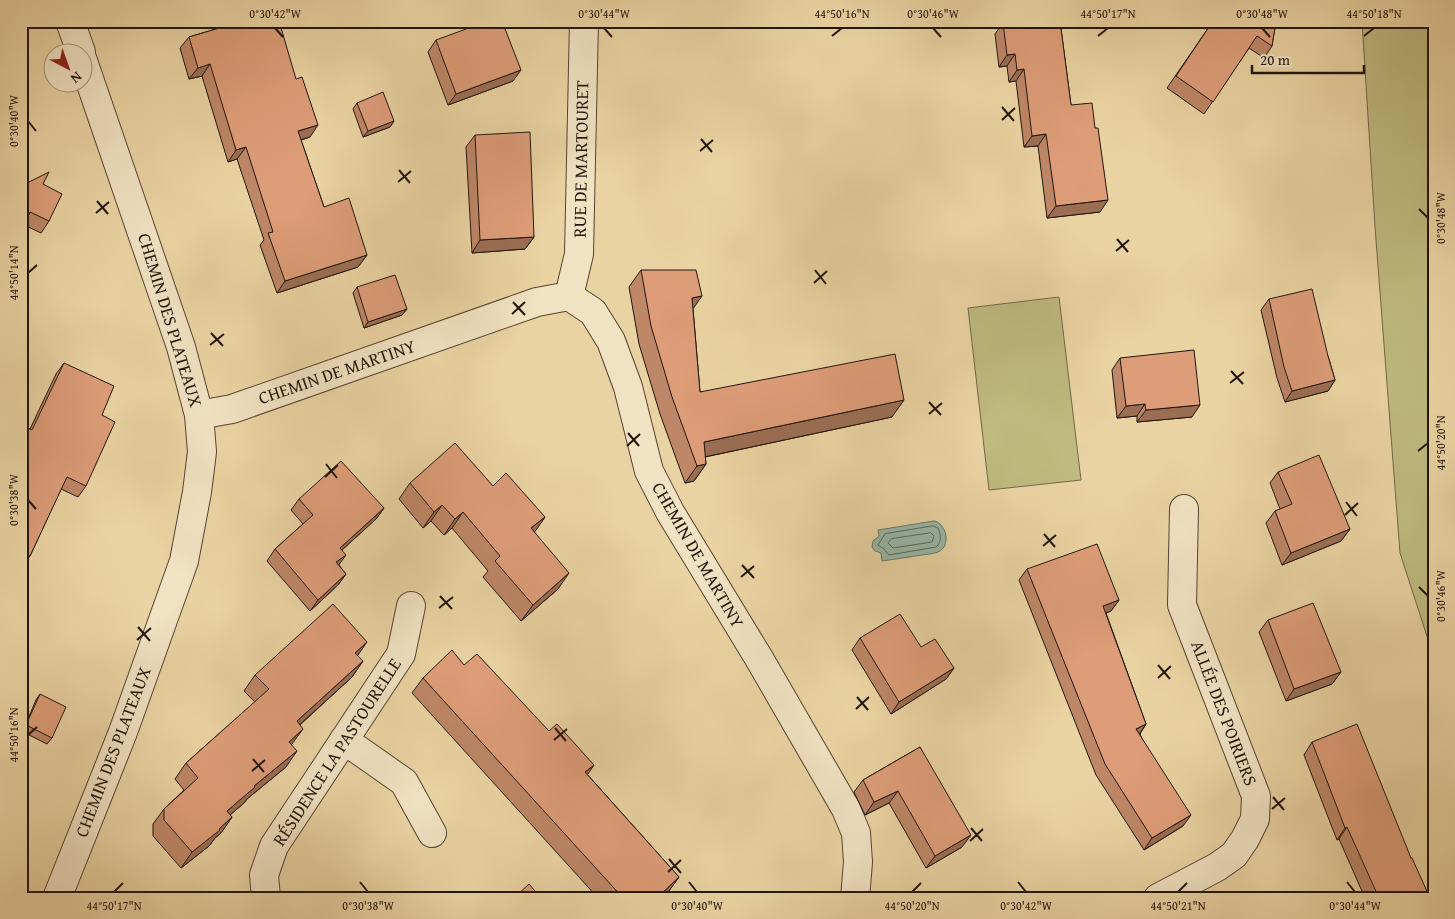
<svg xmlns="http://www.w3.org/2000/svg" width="1455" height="919" viewBox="0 0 1455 919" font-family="'Gentium Book Plus',serif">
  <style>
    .green { fill: #bfba7f; stroke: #706846 }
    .water { fill: #98b7a8; stroke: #68766a }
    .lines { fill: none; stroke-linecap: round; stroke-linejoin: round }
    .shore { stroke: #5c665a; stroke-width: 1 }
    .minor-casing { stroke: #534432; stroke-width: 30 }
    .minor { stroke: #f1e2c3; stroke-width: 28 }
    .wall { fill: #be8767; stroke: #21150c }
    .shaded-wall { fill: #9b6e54; stroke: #21150c }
    .building { fill: #dd9d78; stroke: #21150c }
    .ticks { fill: none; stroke: #21150c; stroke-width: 2 }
    .labels { text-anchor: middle; stroke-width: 4; stroke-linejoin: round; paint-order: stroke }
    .street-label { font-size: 18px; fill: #21150c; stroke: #f1e2c3 }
    .neatline { fill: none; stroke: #21150c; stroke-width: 2 }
    .ticks-label { font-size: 12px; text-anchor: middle; fill: #21150c }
  </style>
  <rect width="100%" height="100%" fill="#ead3a2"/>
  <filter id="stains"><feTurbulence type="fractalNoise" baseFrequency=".004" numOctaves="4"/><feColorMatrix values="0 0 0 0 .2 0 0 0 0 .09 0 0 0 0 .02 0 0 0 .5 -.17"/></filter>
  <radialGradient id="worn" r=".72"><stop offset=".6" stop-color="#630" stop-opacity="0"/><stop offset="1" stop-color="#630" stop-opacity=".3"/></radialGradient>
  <!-- green -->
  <g class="green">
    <polygon points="1362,21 1434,21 1434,658 1400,553 1375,227"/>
    <polygon points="1059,297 1081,480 989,490 968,308"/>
  </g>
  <!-- water -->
  <path class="water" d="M934 521C946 523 952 546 938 552 934 554 927 554 922 555 909 557 896 559 882 561L881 553 875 551 872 547 873 541 879 536 878 530Z"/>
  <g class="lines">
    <!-- shore -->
    <g class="shore">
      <path d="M933 526 938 528C941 535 942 542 936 547L889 555 884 549 878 545 885 534Z"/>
      <polygon points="931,533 934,536 932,542 893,548 888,543 891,539"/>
    </g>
    <defs>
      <g id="minor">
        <polyline points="70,21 81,52"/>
        <polyline points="569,296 579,254 584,21"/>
        <polyline points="199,415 232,409 537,302 569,296 593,312 611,341 628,387 649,471 670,512 760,660 846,809 856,833 858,862 855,898"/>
        <polyline points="344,740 404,782 432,833"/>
        <polyline points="57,898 123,732 184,561 197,492 202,452 199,415 181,347 82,58"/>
        <polyline points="266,898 264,875 274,846 401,654 411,606"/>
        <polyline points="1158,898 1217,867 1234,855 1245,839 1255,819 1256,796 1182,605 1184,509"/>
      </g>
    </defs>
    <!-- minor casing -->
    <use href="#minor" class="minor-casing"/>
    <!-- minor -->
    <use href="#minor" class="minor"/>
  </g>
  <!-- wall -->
  <g class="wall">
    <polygon points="221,21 279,21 310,137 301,140 324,207 367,255 358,267 277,293 260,245 264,240 237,159 228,162 202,76 189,79 180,48 189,37 222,27"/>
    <polygon points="1002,21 1060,21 1071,105 1100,212 1047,218 1038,146 1024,147 1016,81 1009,82 1007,66 999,67 995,34 1002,24"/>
    <polygon points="1213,21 1276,21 1272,46 1264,58 1249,48 1204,114 1167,88"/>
    <polygon points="436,40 513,81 448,105 428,52"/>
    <polygon points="357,103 394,121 390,127 363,137 353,109"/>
    <polygon points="475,135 534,237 525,249 472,253 466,147"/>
    <polygon points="43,184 49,221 41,233 24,225"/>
    <polygon points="641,270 693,309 700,392 892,417 705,457 706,464 694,481 685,483 660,414 639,344 629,287"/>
    <polygon points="357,287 407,309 402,315 364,328 353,293"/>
    <polygon points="1269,299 1328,356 1335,380 1328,391 1285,402 1277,378 1261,310"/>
    <polygon points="1120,358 1192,417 1137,422 1137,416 1117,418 1112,370"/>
    <polygon points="64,363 102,415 86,486 78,497 61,489 30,556 22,568 21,567 21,426 30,429 56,374"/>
    <polygon points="1278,472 1350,529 1341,541 1282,565 1266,523 1275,511 1280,509 1270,483"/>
    <polygon points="410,483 493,486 545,517 534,532 558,589 521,621 483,577 488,571 452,528 444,535 431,521 423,528 399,499"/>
    <polygon points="299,499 384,508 376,519 342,550 339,565 346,574 338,585 310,611 267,561 275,549 303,524 291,510"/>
    <polygon points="1027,569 1119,600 1111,611 1106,613 1146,724 1140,734 1183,826 1144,850 1096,775 1019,580"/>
    <polygon points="1268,620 1341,672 1332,684 1286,701 1259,632"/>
    <polygon points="860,638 921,647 954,668 946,679 891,714 852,650"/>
    <polygon points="358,656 363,661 352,677 300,725 291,745 286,767 247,799 244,803 230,815 232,817 221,833 215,838 209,846 181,868 153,836 153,824 164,809 184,790 175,779 186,763 255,702 244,691 255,675"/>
    <polygon points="464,665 549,731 594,765 587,774 679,877 668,892 662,898 598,898 412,693 423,678"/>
    <polygon points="40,694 52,738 47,744 23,732 27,721 36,700"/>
    <polygon points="1312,742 1411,858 1430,898 1365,898 1339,839 1337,840 1304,755"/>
    <polygon points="920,747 962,847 926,868 889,803 865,815 854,792 863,780"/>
  </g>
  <!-- shaded-wall -->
  <g class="shaded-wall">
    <polygon points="1015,54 1007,66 999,67 1007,55"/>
    <polygon points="210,64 202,76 189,79 198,68"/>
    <polygon points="1024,69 1016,81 1009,82 1017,70"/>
    <polygon points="521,70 513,81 448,105 456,94"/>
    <polygon points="394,121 390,127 363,137 368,131"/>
    <polygon points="318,125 310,137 290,143 298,131"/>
    <polygon points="1046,134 1038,146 1024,147 1032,136"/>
    <polygon points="246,147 237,159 228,162 236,150"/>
    <polygon points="1108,200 1100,212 1047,218 1056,206"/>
    <polygon points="534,237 525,249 472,253 480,240"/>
    <polygon points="367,255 358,267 277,293 285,281"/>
    <polygon points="702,296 690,313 692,298"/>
    <polygon points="407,309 402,315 364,328 368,322"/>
    <polygon points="1335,380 1328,391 1285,402 1292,391"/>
    <polygon points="904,400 892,417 695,459 704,442"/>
    <polygon points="1145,404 1137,416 1117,418 1126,406"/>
    <polygon points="1200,405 1192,417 1137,422 1146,410"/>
    <polygon points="706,464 694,481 685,483 697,466"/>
    <polygon points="442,505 431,521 423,528 434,512"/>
    <polygon points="384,508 376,519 332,559 340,548"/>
    <polygon points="463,512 452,528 444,535 455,519"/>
    <polygon points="545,517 534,533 531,528"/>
    <polygon points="1350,529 1341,541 1282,565 1291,553"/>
    <polygon points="346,555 338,566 336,562"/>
    <polygon points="569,573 558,589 521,621 533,605"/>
    <polygon points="346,574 338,585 310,611 318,600"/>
    <polygon points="1119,600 1111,611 1095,617 1103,606"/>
    <polygon points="367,642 356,658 355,653"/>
    <polygon points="363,661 352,677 286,737 297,721"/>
    <polygon points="954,668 946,679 891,714 899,702"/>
    <polygon points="1341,672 1332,684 1286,701 1294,689"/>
    <polygon points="1146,724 1138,736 1136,729"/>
    <polygon points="303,729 292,744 278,758 289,742"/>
    <polygon points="297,751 286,767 247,799 244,803 216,827 227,811 254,786"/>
    <polygon points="594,765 583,781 585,772"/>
    <polygon points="898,791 889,803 865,815 874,802"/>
    <polygon points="1191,815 1183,826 1144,850 1152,838"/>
    <polygon points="232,817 221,833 215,838 209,846 181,868 192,852"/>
    <polygon points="1347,827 1339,839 1337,840 1345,828"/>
    <polygon points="971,835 962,847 926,868 935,856"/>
    <polygon points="679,877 668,892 662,898 657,898"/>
  </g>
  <!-- building -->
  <g class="building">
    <polygon points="233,21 279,21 296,79 302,77 318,125 298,131 324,207 349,198 367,255 285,281 268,233 273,232 246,147 236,150 210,64 198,68 189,37 233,24"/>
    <polygon points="488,21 502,21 521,70 456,94 436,40"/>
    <polygon points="1011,21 1060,21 1071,105 1092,103 1095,128 1098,128 1108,200 1056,206 1046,134 1032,136 1024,69 1017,70 1015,54 1007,55 1003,23"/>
    <polygon points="1213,21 1276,21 1272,46 1257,36 1213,102 1176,76"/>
    <polygon points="383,92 394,121 368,131 357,103"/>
    <polygon points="530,132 534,237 480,240 475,135"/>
    <polygon points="49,172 43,184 62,194 49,221 30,212 21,230 21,186"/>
    <polygon points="641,270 696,270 702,296 692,298 700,392 895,354 904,400 704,442 706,464 697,466 672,397 651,326"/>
    <polygon points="395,275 407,309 368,322 357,287"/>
    <polygon points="1312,289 1328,356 1335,380 1292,391 1284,367 1269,299"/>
    <polygon points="1194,350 1200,405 1146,410 1145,404 1126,406 1120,358"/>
    <polygon points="64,363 114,386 102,415 115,422 86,486 67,477 30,556 21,552 21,426 22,426 32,430"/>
    <polygon points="455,443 493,486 506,473 545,517 531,528 569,573 533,605 495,561 500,556 463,512 455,519 442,505 434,512 410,483"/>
    <polygon points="1319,455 1350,529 1291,553 1275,511 1292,504 1278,472"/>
    <polygon points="341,461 384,508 340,548 346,555 336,562 346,574 318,600 275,549 313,515 299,499"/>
    <polygon points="1097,544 1119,600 1103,606 1146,724 1136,729 1191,815 1152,838 1105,764 1027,569"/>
    <polygon points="1313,603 1341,672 1294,689 1268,620"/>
    <polygon points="333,604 367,642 355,653 363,661 297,721 303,729 289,742 297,751 254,786 255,787 227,811 232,817 219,829 220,830 192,852 164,820 164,809 198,778 186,763 269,689 255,675"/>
    <polygon points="900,614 921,647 935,639 954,668 899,702 860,638"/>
    <polygon points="452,650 464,665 477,654 549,731 557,724 594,765 585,772 679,877 657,898 623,898 423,678"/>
    <polygon points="40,694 66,707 52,738 26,725"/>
    <polygon points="21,718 28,721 21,737"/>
    <polygon points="1357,724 1411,858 1412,858 1430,898 1379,898 1347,827 1345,828 1312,742"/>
    <polygon points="920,747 971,835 935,856 898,791 874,802 863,780"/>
    <polygon points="529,884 541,898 514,898"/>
  </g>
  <!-- ticks -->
  <path class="ticks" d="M275 28 283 37M604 28 612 37M933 28 941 37M1262 28 1270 37M832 36 842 28M1098 36 1108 28M1364 36 1374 28M1002 107 1014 121M1002 120 1015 108M28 121 36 131M701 139 712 152M700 151 713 140M399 170 410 183M398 182 411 171M97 201 108 214M1419 209 1428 218M96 213 109 202M1117 239 1128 252M1116 251 1129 240M815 270 826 284M28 273 37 265M814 283 827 271M513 302 525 315M512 314 525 302M211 333 223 346M210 345 224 334M1231 371 1243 384M1230 383 1244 372M929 402 941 415M929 414 942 403M628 433 639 446M627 446 640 434M1418 451 1428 443M326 464 337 478M325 477 338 465M28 500 36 509M1346 502 1357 516M1345 515 1358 503M1044 534 1055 547M1043 546 1056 535M742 565 754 578M741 577 754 566M1419 587 1428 596M440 596 452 609M439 608 453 597M138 627 150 641M137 640 151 628M1158 665 1170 679M1158 678 1171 666M857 697 868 710M856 709 869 697M555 728 566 741M28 735 37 727M554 740 567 729M253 759 264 772M252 771 265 760M1273 797 1284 810M1272 809 1285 798M971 828 982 841M970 841 983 829M669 859 681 873M668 872 681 860M360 882 368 892M689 882 697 892M1018 882 1026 892M1347 882 1355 892M114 892 123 883M912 892 921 883M1178 892 1187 883"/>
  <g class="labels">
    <!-- street labels -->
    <g class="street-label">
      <text transform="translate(581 159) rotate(-89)" y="6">RUE DE MARTOURET</text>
      <text transform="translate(170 320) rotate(73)" y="6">CHEMIN DES PLATEAUX</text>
      <text transform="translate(337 372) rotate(-19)" y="6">CHEMIN DE MARTINY</text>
      <text transform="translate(698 555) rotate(60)" y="6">CHEMIN DE MARTINY</text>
      <text transform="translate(1224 713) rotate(69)" y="6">ALLÉE DES POIRIERS</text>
      <text transform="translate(113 752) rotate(-69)" y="6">CHEMIN DES PLATEAUX</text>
      <text transform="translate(337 752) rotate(-57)" y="6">RÉSIDENCE LA PASTOURELLE</text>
    </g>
  </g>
  <!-- margin -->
  <rect width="1455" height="919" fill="none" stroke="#ead3a2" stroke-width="55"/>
  <!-- north arrow -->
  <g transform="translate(68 68) rotate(139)"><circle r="24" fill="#f1e2c3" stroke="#9e907a"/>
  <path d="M0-4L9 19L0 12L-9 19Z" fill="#8f2418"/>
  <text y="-8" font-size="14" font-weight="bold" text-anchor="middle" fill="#21150c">N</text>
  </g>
  <!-- scale -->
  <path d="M1252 65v8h112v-8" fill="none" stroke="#21150c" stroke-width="2.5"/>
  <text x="1260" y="65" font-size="15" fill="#21150c" stroke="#f1e2c3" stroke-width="4" paint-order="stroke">20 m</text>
  <rect x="28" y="28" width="1400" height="864" class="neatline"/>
  <g class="ticks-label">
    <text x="275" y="18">0°30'42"W</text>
    <text x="604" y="18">0°30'44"W</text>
    <text x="842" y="18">44°50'16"N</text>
    <text x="933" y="18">0°30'46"W</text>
    <text x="1108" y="18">44°50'17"N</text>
    <text x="1262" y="18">0°30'48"W</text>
    <text x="1374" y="18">44°50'18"N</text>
    <text transform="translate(14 121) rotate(-90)" y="4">0°30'40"W</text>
    <text transform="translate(1441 218) rotate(-90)" y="4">0°30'48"W</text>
    <text transform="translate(14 273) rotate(-90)" y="4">44°50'14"N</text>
    <text transform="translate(1441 443) rotate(-90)" y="4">44°50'20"N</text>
    <text transform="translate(14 500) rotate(-90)" y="4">0°30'38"W</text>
    <text transform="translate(1441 596) rotate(-90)" y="4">0°30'46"W</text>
    <text transform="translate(14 735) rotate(-90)" y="4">44°50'16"N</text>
    <text x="114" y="910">44°50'17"N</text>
    <text x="368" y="910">0°30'38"W</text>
    <text x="697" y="910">0°30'40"W</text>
    <text x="912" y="910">44°50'20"N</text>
    <text x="1026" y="910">0°30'42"W</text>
    <text x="1178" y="910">44°50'21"N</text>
    <text x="1355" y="910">0°30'44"W</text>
  </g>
  <rect width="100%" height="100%" filter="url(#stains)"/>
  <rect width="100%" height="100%" fill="url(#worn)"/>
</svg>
